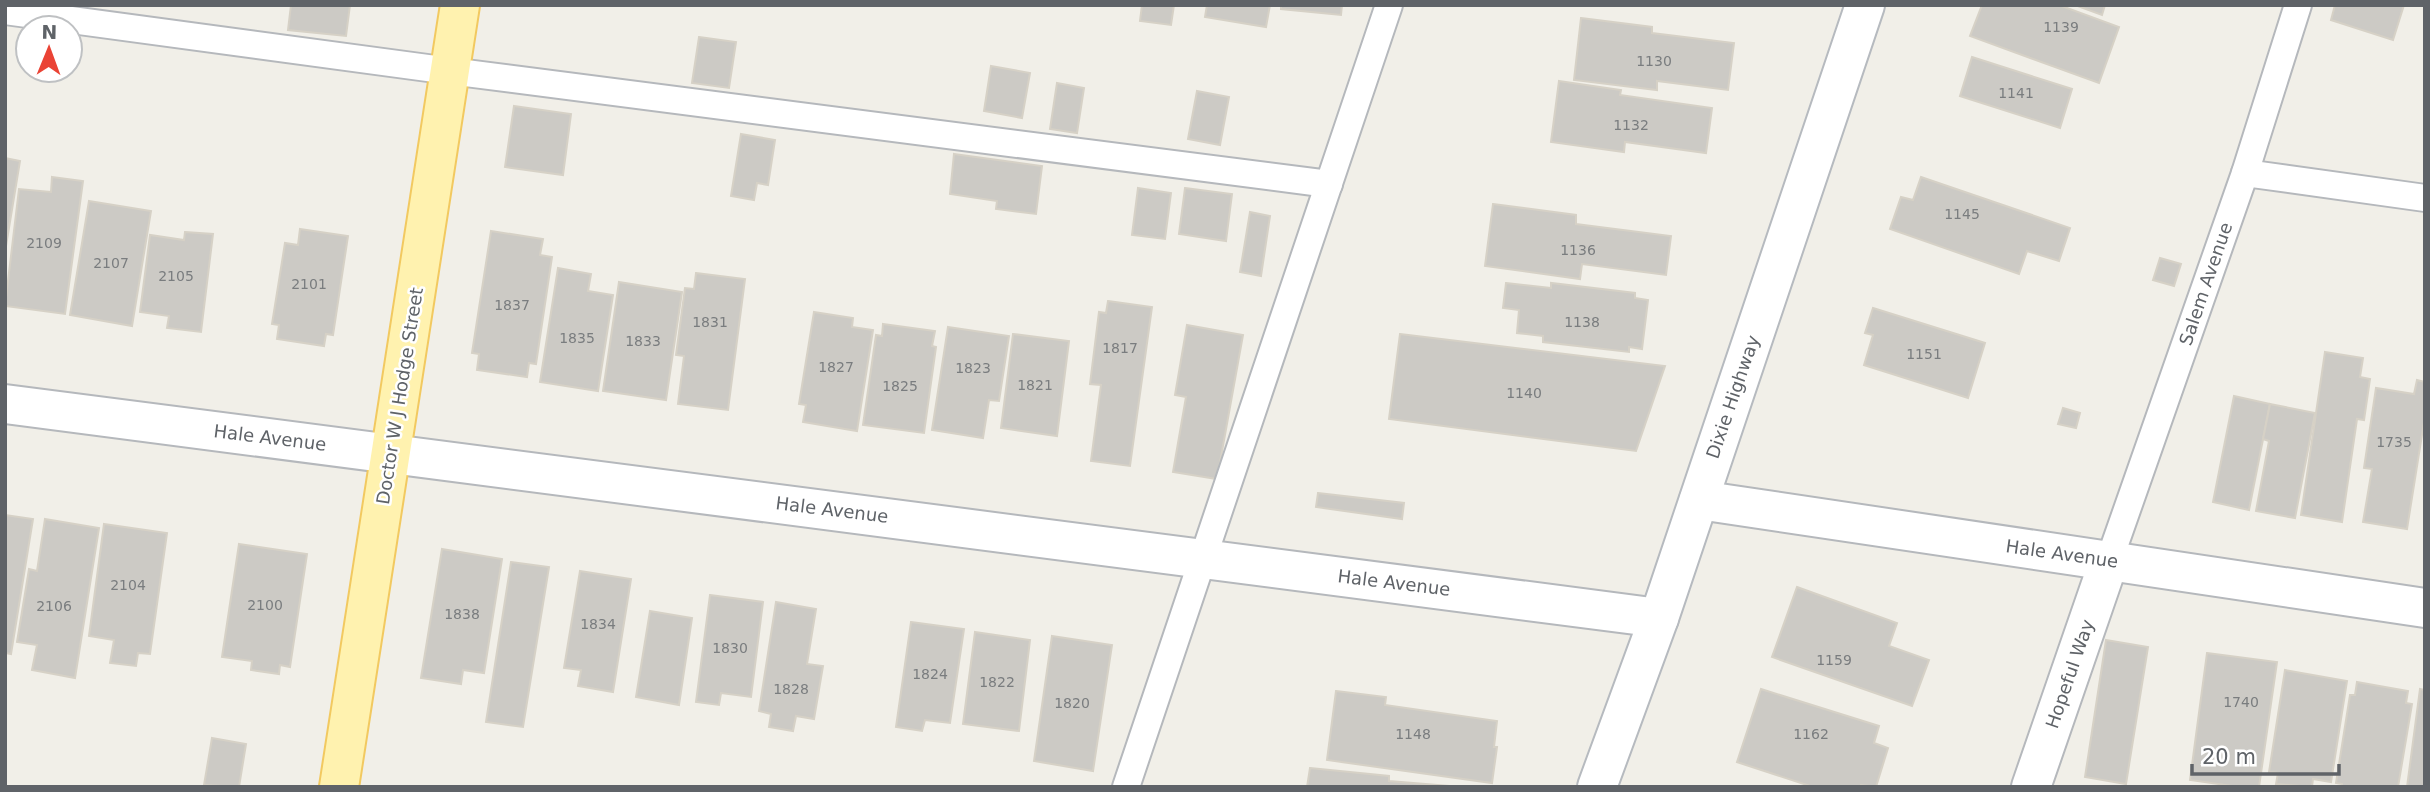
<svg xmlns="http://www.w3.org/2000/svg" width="2430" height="792" viewBox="0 0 2430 792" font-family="'DejaVu Sans',sans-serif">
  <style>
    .building { fill: #cccac5; stroke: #d6d1c6; stroke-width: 2 }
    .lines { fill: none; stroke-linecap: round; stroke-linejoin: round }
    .lane-casing { stroke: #b5b8bc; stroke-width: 30 }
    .street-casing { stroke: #b5b8bc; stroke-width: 42 }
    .secondary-casing { stroke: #b6babf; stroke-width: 42 }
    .primary-casing { stroke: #f2c960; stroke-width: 42 }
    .lane { stroke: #fff; stroke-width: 26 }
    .street { stroke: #fff; stroke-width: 38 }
    .secondary { stroke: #fff; stroke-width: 38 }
    .primary { stroke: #fff2af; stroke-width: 38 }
    .labels { text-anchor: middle; stroke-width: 5; stroke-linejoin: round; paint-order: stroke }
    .number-label { font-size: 14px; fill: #7a7d7f }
    .street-label { font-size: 18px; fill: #5f6368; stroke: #fff }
  </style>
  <rect width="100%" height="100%" fill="#f1efe8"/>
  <!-- building -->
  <g class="building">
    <polygon points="291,5 350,5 346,36 288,30"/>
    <polygon points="1142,5 1174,5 1171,25 1140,21"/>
    <polygon points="1207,5 1270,5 1266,27 1205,17"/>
    <polygon points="1281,5 1342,5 1341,15 1281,9"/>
    <polygon points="1982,5 2059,5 2119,27 2099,83 1970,36"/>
    <polygon points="2075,5 2105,5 2102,15"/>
    <polygon points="2335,5 2404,5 2393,40 2331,20"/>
    <polygon points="1581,18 1652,27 1652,33 1734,43 1728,90 1657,81 1657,90 1574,80"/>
    <polygon points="699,37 736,42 729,88 692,83"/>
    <polygon points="1972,57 2072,89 2060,128 1960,96"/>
    <polygon points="991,66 1030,73 1022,118 984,111"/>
    <polygon points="1559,81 1621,90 1620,95 1712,108 1706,153 1625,142 1624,152 1551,142"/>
    <polygon points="1057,83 1084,88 1077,133 1050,129"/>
    <polygon points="1197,91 1229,97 1220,145 1188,139"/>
    <polygon points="514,106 571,114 563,175 505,167"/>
    <polygon points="741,134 775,140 768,185 757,183 754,200 731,196"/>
    <polygon points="954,154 1042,166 1036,214 996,209 997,201 950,194"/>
    <polygon points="5,158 20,161 5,252"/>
    <polygon points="52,177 83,181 65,314 5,306 19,189 51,192"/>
    <polygon points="1921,177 2070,228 2059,261 2027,251 2019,274 1890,229 1901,197 1913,200"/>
    <polygon points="1138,188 1171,193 1165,239 1132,235"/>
    <polygon points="1185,188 1232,194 1226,241 1179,234"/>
    <polygon points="89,201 151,211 132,326 70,315"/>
    <polygon points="1493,204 1576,215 1576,224 1671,236 1666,275 1582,264 1580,279 1485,266"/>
    <polygon points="1250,212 1270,216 1261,276 1240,272"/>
    <polygon points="300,229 348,236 333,335 326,334 324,346 277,339 279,325 272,324 285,243 298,245"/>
    <polygon points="491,231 543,239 540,255 552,257 536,364 529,363 527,377 477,370 479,354 472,353"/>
    <polygon points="185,232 213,234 201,332 167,328 169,316 140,312 150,235 184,240"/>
    <polygon points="2160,258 2181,264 2174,286 2153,280"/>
    <polygon points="558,268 591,274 588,291 613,295 598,391 540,382"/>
    <polygon points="696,273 745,279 728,410 678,404 684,356 676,355 685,288 694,289"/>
    <polygon points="619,282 682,292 666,400 603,391"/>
    <polygon points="1506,283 1551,288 1551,283 1635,293 1635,298 1648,300 1642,349 1629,347 1629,352 1543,342 1543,336 1517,333 1519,310 1503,308"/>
    <polygon points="1108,301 1152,307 1130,466 1091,461 1101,385 1090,384 1099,312 1106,313"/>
    <polygon points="1873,308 1985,343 1968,398 1864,365 1873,335 1865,333"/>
    <polygon points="814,312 853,318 852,327 873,330 857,431 803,422 806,405 799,404"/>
    <polygon points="883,324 935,331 932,346 936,347 924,433 863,425 876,335 882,336"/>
    <polygon points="1187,325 1243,335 1217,479 1173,472 1186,397 1175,395"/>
    <polygon points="948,327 1009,336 999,401 989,400 983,438 932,430"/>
    <polygon points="1013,334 1069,341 1057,436 1001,428"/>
    <polygon points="1400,334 1665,366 1636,451 1389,419"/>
    <polygon points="2325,352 2363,358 2360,377 2370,379 2364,420 2357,419 2342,522 2301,515"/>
    <polygon points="2417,380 2425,382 2425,416 2407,529 2363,522 2372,469 2364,468 2376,388 2414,394"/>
    <polygon points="2234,396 2270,404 2249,510 2213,502"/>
    <polygon points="2270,404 2315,413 2295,518 2256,511 2269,441 2263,439"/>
    <polygon points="2063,408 2080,413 2076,428 2058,424"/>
    <polygon points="1318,493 1404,503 1402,519 1316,507"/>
    <polygon points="5,515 33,519 11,654 5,653"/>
    <polygon points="45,519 99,528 75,678 32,670 37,645 17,642 29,569 37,571"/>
    <polygon points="104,524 167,533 150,654 138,653 136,666 110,663 114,640 89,636"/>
    <polygon points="239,544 307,554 290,667 280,665 279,674 251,670 252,661 222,657"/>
    <polygon points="442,549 502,559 484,673 463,670 461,684 421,678"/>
    <polygon points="511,562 549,567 523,727 486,722"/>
    <polygon points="580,571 631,579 613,692 578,686 581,670 564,668"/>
    <polygon points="1797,587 1897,623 1889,646 1929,660 1912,706 1772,657"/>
    <polygon points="710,595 763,602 751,697 721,693 719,705 696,702"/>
    <polygon points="776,602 816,609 807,664 823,666 814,719 796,716 793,731 769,727 771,714 759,711"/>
    <polygon points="650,611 692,618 679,705 636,697"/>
    <polygon points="911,622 964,629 950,723 925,720 922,731 896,727"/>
    <polygon points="975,632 1030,640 1019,731 963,724"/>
    <polygon points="1052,636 1112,645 1093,771 1034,761"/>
    <polygon points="2106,640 2148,647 2126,784 2085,777"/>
    <polygon points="2207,653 2277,662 2259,787 2239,787 2190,780"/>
    <polygon points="2285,670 2347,681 2331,782 2313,779 2312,787 2276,784 2278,773 2269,772"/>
    <polygon points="2357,682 2408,691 2406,703 2412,704 2398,787 2342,787 2342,784 2336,783 2350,695 2355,695"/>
    <polygon points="1761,689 1879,726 1874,743 1888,748 1876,787 1861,785 1860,787 1813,787 1737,762"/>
    <polygon points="2420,689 2425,690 2425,787 2407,787"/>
    <polygon points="1336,691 1386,697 1385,705 1497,721 1494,747 1497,747 1492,783 1327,760"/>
    <polygon points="212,738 246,744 239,787 204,785"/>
    <polygon points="1310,768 1389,776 1389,781 1462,787 1307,787"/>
  </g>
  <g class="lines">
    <defs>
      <g id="lane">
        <polyline points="5,11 450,71 1329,184"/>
        <polyline points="2245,173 2425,198"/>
        <polyline points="2109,561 2245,173 2298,5"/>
        <polyline points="1126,787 1389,5"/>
      </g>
      <g id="street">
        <polyline points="5,404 1659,618"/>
        <polyline points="1699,500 2425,608"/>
        <polyline points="2031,787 2109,561"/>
      </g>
      <polyline id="secondary" points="1597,787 1659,618 1865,5"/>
      <polyline id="primary" points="339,787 460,5"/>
    </defs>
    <!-- lane casing -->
    <use href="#lane" class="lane-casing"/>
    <!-- street casing -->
    <use href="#street" class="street-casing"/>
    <!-- secondary casing -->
    <use href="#secondary" class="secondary-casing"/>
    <!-- primary casing -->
    <use href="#primary" class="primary-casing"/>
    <!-- lane -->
    <use href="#lane" class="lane"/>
    <!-- street -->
    <use href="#street" class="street"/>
    <!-- secondary -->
    <use href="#secondary" class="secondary"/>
    <!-- primary -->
    <use href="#primary" class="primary"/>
  </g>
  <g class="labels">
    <!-- number labels -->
    <g class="number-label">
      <text x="2061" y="32">1139</text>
      <text x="1654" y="66">1130</text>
      <text x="2016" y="98">1141</text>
      <text x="1631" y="130">1132</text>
      <text x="1962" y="219">1145</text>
      <text x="44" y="248">2109</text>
      <text x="1578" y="255">1136</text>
      <text x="111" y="268">2107</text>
      <text x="176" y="281">2105</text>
      <text x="309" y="289">2101</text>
      <text x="512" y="310">1837</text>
      <text x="710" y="327">1831</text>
      <text x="1582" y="327">1138</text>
      <text x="577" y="343">1835</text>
      <text x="643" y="346">1833</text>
      <text x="1120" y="353">1817</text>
      <text x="1924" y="359">1151</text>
      <text x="836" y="372">1827</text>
      <text x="973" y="373">1823</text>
      <text x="1035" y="390">1821</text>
      <text x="900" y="391">1825</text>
      <text x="1524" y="398">1140</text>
      <text x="2394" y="447">1735</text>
      <text x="128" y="590">2104</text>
      <text x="265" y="610">2100</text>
      <text x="54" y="611">2106</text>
      <text x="462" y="619">1838</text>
      <text x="598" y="629">1834</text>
      <text x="730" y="653">1830</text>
      <text x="1834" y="665">1159</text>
      <text x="930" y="679">1824</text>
      <text x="997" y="687">1822</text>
      <text x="791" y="694">1828</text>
      <text x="2241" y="707">1740</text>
      <text x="1072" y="708">1820</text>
      <text x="1413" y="739">1148</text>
      <text x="1811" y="739">1162</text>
    </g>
    <!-- street labels -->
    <g class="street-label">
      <text transform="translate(2206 284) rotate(-71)" y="6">Salem Avenue</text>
      <text transform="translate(400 396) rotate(-81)" y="6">Doctor W J Hodge Street</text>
      <text transform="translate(1733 397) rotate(-71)" y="6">Dixie Highway</text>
      <text transform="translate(270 438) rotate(7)" y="6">Hale Avenue</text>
      <text transform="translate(832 510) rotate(7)" y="6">Hale Avenue</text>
      <text transform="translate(2062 554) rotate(8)" y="6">Hale Avenue</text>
      <text transform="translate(1394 583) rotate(7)" y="6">Hale Avenue</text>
      <text transform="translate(2070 674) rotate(-71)" y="6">Hopeful Way</text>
    </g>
  </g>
  <!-- border -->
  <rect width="2430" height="792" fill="none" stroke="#5f6368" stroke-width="14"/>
  <!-- north arrow -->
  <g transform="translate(49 49) rotate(1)"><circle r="33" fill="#ffffff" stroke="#bfc1c3" stroke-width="2"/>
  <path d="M0-5L12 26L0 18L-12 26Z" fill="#ea4335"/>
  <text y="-10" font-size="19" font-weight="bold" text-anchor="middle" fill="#5f6368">N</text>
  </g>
  <!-- scale -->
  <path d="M2192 764v10h147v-10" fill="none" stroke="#5f6368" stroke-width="3.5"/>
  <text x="2202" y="764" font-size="21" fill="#5f6368" stroke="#ffffff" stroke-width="5" paint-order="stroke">20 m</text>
</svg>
